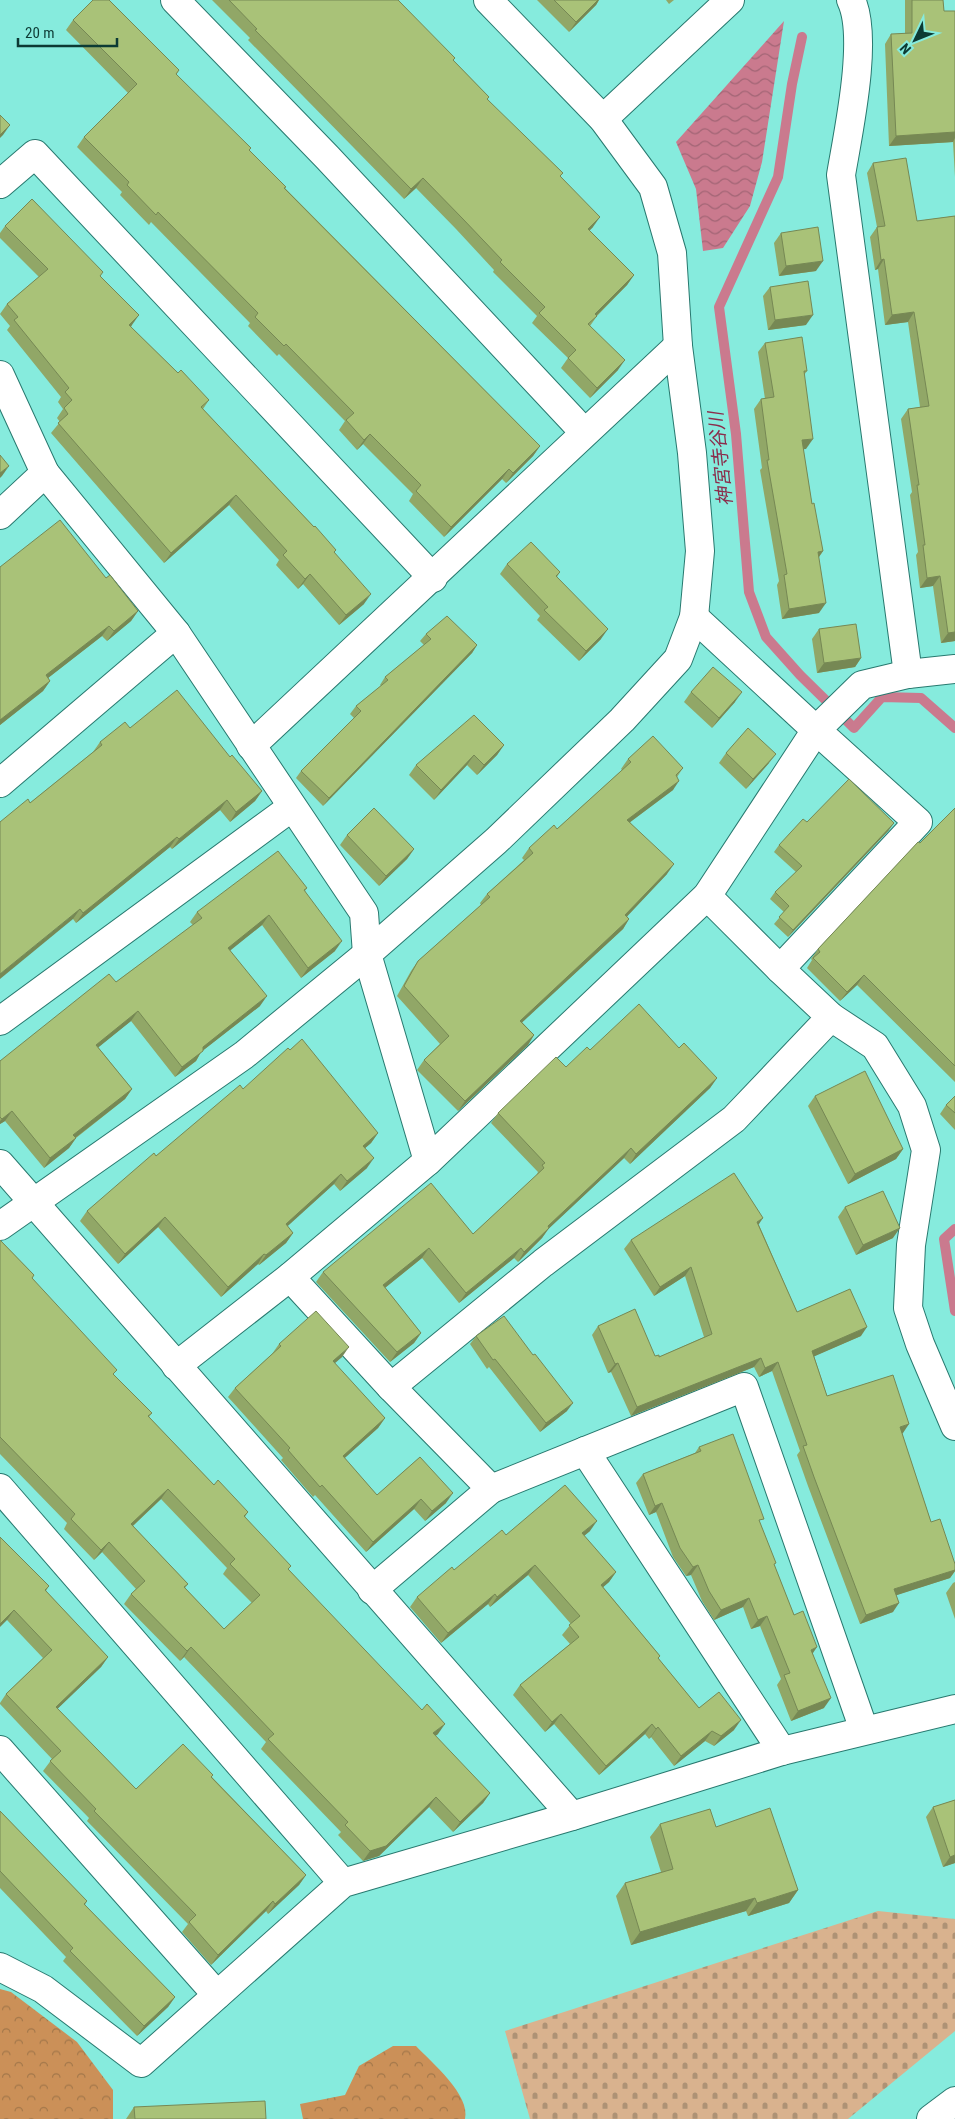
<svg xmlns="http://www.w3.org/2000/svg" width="955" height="2119" viewBox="0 0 955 2119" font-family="'Roboto Condensed','Noto Sans JP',sans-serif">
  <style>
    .forest { fill: url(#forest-crowns) }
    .cemetery { fill: url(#cemetery-stones) }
    .water { fill: url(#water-waves) }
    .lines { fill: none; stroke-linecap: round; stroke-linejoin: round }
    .stream { stroke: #ca7a8e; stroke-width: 10 }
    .minor-casing { stroke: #28796f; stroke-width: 30 }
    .minor { stroke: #fff; stroke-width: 28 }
    .wall { fill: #91a767; fill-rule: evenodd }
    .shaded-wall { fill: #768854 }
    .building { fill: #a9c278; stroke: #768854; fill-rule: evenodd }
    .labels { text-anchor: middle; stroke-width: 5; stroke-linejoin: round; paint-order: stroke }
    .water-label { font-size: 19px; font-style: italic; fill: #8b2c4b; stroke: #86ebdd }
  </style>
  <defs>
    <pattern id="forest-crowns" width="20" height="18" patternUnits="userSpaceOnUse" patternTransform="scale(1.25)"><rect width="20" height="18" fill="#cb9058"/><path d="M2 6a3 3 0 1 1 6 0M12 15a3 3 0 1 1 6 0" fill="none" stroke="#a3774a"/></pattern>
    <pattern id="cemetery-stones" width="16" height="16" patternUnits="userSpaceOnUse" patternTransform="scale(1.25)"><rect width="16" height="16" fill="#d9b28e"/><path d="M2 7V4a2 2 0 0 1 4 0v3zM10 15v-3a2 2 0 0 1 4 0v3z" fill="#ae9275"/></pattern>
    <pattern id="water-waves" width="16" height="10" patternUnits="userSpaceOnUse" patternTransform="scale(1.25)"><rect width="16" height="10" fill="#ca7a8e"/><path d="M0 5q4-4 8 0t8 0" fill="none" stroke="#a26575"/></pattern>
  </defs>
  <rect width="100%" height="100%" fill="#86ebdd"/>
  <!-- forest -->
  <g class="forest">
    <polygon points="0,1989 11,1992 77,2042 113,2090 113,2119 0,2119"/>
    <path d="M393 2046H416C431 2062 471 2095 465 2119H303L300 2104 345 2095 359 2066Z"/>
  </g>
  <!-- cemetery -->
  <polygon class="cemetery" points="878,1911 955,1919 955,2031 848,2119 530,2119 505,2031"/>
  <!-- water -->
  <polygon class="water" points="784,21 762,162 750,206 723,248 703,251 696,189 676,142"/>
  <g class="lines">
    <!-- stream -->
    <g class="stream">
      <polyline points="802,37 792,84 778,177 719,307 736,434 749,592 766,637 800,675 854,728 882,697 921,698 955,728"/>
      <polyline points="955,1229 944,1239 955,1311"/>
    </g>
    <defs>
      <g id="minor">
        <polyline points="175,0 327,157 584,432"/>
        <path d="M851 0C869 37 848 133 841 175L908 674"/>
        <polyline points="603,119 730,0"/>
        <polyline points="0,184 35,154 433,578"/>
        <polyline points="0,375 45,473 176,633 364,913 367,954 428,1161 290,1277 176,1366"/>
        <polyline points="0,515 45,473"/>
        <polyline points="251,746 678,346"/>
        <polyline points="0,783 176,633"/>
        <polyline points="780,969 918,822 816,730 862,685 908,674 955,669"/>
        <polyline points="831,1017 875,1046 912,1106 926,1150 911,1245 908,1308 920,1344 955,1426"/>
        <polyline points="0,1021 292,807"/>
        <polyline points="428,1161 707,896 816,730 694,617"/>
        <polyline points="0,1164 572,1816"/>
        <polyline points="0,1226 244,1055 367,954 496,841 622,720 678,659 694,617 700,551 692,453 678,346 672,253 653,187 603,119 488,0"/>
        <polyline points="290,1277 391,1387"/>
        <polyline points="585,1451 782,1751"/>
        <polyline points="0,1488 343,1883"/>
        <polyline points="491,1489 744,1387 864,1730"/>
        <polyline points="372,1590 491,1489 391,1387 543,1263 734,1119 831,1017 780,969 707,896"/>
        <polyline points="0,1750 217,1995"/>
        <polyline points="0,1967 43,1989 141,2063 343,1883 572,1816 782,1751 955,1709"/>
        <polyline points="931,2119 955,2101"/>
      </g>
    </defs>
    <!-- minor casing -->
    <use href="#minor" class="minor-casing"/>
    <!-- minor -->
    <use href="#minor" class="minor"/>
  </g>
  <!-- wall -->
  <g class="wall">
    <polygon points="212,0 398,0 453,60 489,97 487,100 563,173 560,176 593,227 589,231 634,275 627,285 597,316 590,326 618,370 590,398 561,368 568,358 532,323 537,316 493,272 494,270 456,229 416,188 404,199 248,40 250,38"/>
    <polygon points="537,0 599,0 596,5 569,32"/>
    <polygon points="666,0 674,0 669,4"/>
    <polygon points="905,0 943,0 944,11 955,11 955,177 953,142 889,146 885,44 891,34 905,34"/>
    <polygon points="73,20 179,70 176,75 285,188 540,446 533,456 506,483 502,479 444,537 409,501 413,494 363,444 357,450 339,430 345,421 279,354 277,356 248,326 250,323 151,222 149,225 120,195 122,192 77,147 84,137 128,93 66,30"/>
    <polygon points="873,163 917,221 955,216 955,641 941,643 933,586 920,588 916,555 918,552 910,495 912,492 901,419 908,409 920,407 908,322 885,325 878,269 875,270 870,237 877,227 867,173"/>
    <polygon points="5,226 100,277 132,325 131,327 178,373 209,400 203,409 336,550 334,553 364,604 339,625 303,584 298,589 276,565 279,560 229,505 164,563 51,433 60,422 57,418 63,409 58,402 61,397 7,330 10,326 0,314 7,304 39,277 0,238 0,233"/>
    <polygon points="781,233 816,271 779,276 774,243"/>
    <polygon points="770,287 806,325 768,330 763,296"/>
    <polygon points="765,343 807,371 804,375 806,449 803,449 812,504 823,551 819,557 819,613 782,619 777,585 779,581 760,470 762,468 754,409 761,399 765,399 758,352"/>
    <polygon points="507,564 560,572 557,577 601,639 579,661 537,620 540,616 500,574"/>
    <polygon points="0,567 106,578 138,611 131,621 107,641 102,636 48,678 50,681 43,691 0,725"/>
    <polygon points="819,629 861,658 855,667 817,673 812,639"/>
    <polygon points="426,634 477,645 472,653 323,806 296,778 301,771 354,718 350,714 356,706 381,686 380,685 385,677 424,645 420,641"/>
    <polygon points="691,692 735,702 712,728 684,702"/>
    <polygon points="130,728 230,757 262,791 255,801 230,822 220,810 172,849 170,847 76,923 73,919 30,803 93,752 100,742"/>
    <polygon points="504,745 497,755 477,775 467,765 434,800 409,775 416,765"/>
    <polygon points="726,753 769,763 746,789 719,763"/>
    <polygon points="628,759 683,768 677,777 673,790 630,822 667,874 627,916 629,919 623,929 522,1022 534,1035 528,1045 458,1111 417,1070 424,1060 440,1044 397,996 411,971 418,961 481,905 480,903 487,894 524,860 522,858 529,848 557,829 622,770 621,769"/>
    <polygon points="955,808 955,1082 857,985 840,1001 807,968 812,960 811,959 818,949"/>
    <polygon points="807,822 889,830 788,937 774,924 784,912 770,899 775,892 796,872 774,852 779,845"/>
    <polygon points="347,835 414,849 407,859 379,886 340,845"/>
    <polygon points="307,888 305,891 335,951 301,978 262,925 230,950 260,1006 201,1052 196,1061 175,1077 131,1021 98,1047 132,1089 125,1099 76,1138 69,1148 44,1168 5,1121 0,1124 0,1061 116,982 193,925 190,922 197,912"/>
    <polygon points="679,1048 717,1078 710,1088 630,1164 624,1158 549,1228 542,1238 518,1262 514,1258 459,1303 422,1258 385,1288 421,1333 414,1343 390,1362 316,1282 323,1272 473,1234 536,1176 538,1172 491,1123 498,1113 566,1067 590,1050"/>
    <polygon points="243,1089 378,1133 371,1143 365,1148 367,1168 340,1191 334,1184 287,1226 293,1233 286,1243 259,1265 258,1264 221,1297 158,1227 118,1264 80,1221 87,1211 156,1156"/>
    <polygon points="815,1096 903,1149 896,1159 848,1184 808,1106"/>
    <polygon points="955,1096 955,1130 940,1114 946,1105"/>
    <polygon points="845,1207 893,1238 856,1255 838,1217"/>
    <polygon points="759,1225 797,1312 861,1336 814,1356 827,1396 903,1433 902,1434 931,1522 955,1564 955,1571 950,1578 896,1595 893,1612 860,1624 808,1486 797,1455 800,1451 772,1371 759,1377 754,1367 631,1416 611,1372 608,1373 592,1335 598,1326 655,1356 659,1357 704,1337 685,1276 654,1296 624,1249 631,1240"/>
    <path d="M0 1240 34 1275 32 1278 114 1375 152 1413 149 1417 214 1485 248 1512 245 1517 289 1570 438 1734 435 1736 490 1793 483 1803 453 1832 429 1807 379 1856 363 1861 338 1835 341 1832 261 1749 266 1742 184 1657 180 1661 124 1604 131 1594 136 1589 102 1552 94 1560 64 1529 67 1523 0 1454ZM161 1499 227 1568 223 1574 252 1603 224 1629 185 1588 188 1584 133 1526Z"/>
    <polygon points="476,1336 567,1411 540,1432 489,1367 487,1369 470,1344"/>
    <polygon points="279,1344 342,1357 334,1363 385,1418 378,1428 344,1458 377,1495 420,1457 446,1503 425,1521 414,1509 366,1552 315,1495 313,1497 281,1460 283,1458 228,1397 235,1388 272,1354"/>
    <polygon points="699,1447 760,1523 774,1565 794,1615 813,1654 824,1708 791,1721 777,1685 781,1679 760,1626 751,1629 743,1607 714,1620 702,1601 691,1575 686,1576 673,1557 656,1512 649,1515 636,1483 643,1474 695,1453"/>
    <polygon points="590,1531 584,1536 616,1572 609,1582 603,1587 660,1656 658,1658 699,1708 734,1730 714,1746 705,1741 674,1766 651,1737 649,1739 645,1734 599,1775 554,1724 545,1732 513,1695 520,1685 570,1644 562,1635 571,1624 528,1575 490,1607 488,1604 441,1643 410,1607 417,1597 454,1570 506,1535"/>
    <polygon points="0,1537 49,1586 46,1591 108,1657 101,1667 57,1709 136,1789 212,1777 306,1875 299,1885 268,1914 266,1911 211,1965 182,1932 188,1924 87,1821 89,1818 43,1771 52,1759 0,1704 0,1703 6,1694 43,1658 7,1620"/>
    <polygon points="955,1582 955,1619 946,1593 953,1583"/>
    <polygon points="955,1800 955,1863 943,1867 926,1817 933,1807"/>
    <polygon points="0,1811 87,1901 85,1905 175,1997 168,2007 137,2036 63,1961 66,1957 0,1888"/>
    <polygon points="660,1824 716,1827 798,1890 789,1903 748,1916 746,1911 631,1945 616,1896 625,1883 661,1872 650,1837"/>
    <polygon points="134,2107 266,2119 126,2119"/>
  </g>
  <!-- shaded-wall -->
  <g class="shaded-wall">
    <polygon points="598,0 599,0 596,5 569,32 576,22"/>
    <polygon points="10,125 3,135 0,138 0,135"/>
    <polygon points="955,132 955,138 953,142 889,146 896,136"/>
    <polygon points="423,178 416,188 404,199 411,189"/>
    <polygon points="600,217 593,227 581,239 588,229"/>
    <polygon points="884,259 878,269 875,270 881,260"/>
    <polygon points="823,261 816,271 779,276 786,266"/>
    <polygon points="634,275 627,285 588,324 595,314"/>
    <polygon points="914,312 908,322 885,325 892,315"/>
    <polygon points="139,315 132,325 122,335 129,325"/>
    <polygon points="813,315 806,325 768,330 775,320"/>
    <polygon points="625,360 618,370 590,398 597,388"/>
    <polygon points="370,434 363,444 357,450 364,440"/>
    <polygon points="813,439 806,449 795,450 802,440"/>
    <polygon points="540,446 533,456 506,483 513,473"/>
    <polygon points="9,466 2,476 0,478 0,473"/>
    <polygon points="509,469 502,479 444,537 451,527"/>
    <polygon points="236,495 229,505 164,563 171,553"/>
    <polygon points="823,551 816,561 818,552"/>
    <polygon points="310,574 303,584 298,589 305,579"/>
    <polygon points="940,576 933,586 920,588 927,578"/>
    <polygon points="371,594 364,604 339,625 346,615"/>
    <polygon points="826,603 819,613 782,619 789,609"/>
    <polygon points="138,611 131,621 107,641 114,631"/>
    <polygon points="109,626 102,636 39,685 46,675"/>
    <polygon points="608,629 601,639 579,661 586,651"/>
    <polygon points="955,632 955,641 941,643 948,633"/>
    <polygon points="477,645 472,653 323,806 329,798"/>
    <polygon points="861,658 855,667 817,673 824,663"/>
    <polygon points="50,681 43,691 0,725 0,720"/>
    <polygon points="742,692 735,702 712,728 719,718"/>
    <polygon points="504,745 497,755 477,775 484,765"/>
    <polygon points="776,754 769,763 746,789 753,779"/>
    <polygon points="474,755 467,765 434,800 441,790"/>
    <polygon points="679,781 673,790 621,829 627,820"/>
    <polygon points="262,791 255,801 230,822 236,812"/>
    <polygon points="227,800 220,810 172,849 179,839"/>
    <polygon points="894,823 889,830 788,937 793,930"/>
    <polygon points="177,837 170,847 76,923 83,913"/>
    <polygon points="414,849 407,859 379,886 386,876"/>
    <polygon points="674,864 667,874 619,925 625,915"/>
    <polygon points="80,909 73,919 0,979 0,974"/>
    <polygon points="269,915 262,925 221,958 228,948"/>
    <polygon points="629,919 623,929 514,1030 520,1021"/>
    <polygon points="342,941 335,951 301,978 308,968"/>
    <polygon points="864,975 857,985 840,1001 847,992"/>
    <polygon points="267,996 260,1006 201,1052 196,1061 175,1077 182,1067 203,1047"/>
    <polygon points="138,1011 131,1021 89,1055 96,1045"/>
    <polygon points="534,1035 528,1045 458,1111 465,1101"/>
    <polygon points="717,1078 710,1088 630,1164 636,1154"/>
    <polygon points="132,1089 125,1099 66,1145 73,1135"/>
    <polygon points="12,1111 5,1121 0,1124 0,1121 2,1119"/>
    <polygon points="378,1133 371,1143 356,1156 363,1146"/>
    <polygon points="76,1138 69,1148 44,1168 50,1158"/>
    <polygon points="631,1148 624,1158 541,1236 548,1226"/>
    <polygon points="903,1149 896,1159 848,1184 855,1174"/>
    <polygon points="374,1158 367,1168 340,1191 347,1181"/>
    <polygon points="341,1174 334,1184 279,1234 286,1224"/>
    <polygon points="165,1217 158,1227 118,1264 125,1254"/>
    <polygon points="763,1218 757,1227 757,1222"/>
    <polygon points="549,1228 542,1238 518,1262 524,1252"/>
    <polygon points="900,1228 893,1238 856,1255 863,1245"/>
    <polygon points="293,1233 286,1243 259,1265 266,1255"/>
    <polygon points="429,1248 422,1258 376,1295 383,1285"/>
    <polygon points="521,1248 514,1258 459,1303 466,1293"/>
    <polygon points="264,1254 258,1264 221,1297 228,1287"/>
    <polygon points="691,1267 685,1276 654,1296 660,1287"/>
    <polygon points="867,1327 861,1336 806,1360 812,1351"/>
    <polygon points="421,1333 414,1343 390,1362 397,1352"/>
    <polygon points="349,1347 342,1357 326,1371 333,1361"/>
    <polygon points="761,1358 754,1367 631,1416 637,1407"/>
    <polygon points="778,1362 772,1371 759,1377 765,1368"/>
    <polygon points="618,1363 611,1372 608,1373 615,1364"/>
    <polygon points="573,1403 567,1411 540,1432 546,1423"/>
    <polygon points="385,1418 378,1428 336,1466 343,1456"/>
    <polygon points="909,1424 903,1433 894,1436 900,1427"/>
    <polygon points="168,1489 161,1499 124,1534 131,1524"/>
    <polygon points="453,1493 446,1503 425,1521 432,1511"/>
    <polygon points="421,1499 414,1509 366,1552 373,1542"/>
    <polygon points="662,1503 656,1512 649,1515 655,1506"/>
    <polygon points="597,1521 590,1531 575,1543 582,1533"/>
    <polygon points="109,1542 102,1552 94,1560 101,1550"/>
    <polygon points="535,1565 528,1575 490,1607 497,1597"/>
    <polygon points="698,1565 691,1575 686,1576 693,1567"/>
    <polygon points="955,1570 955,1571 950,1578 888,1598 894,1589"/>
    <polygon points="616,1572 609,1582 594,1595 601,1585"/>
    <polygon points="495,1594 488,1604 441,1643 448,1633"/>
    <polygon points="749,1598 743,1607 714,1620 721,1610"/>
    <polygon points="899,1603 893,1612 860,1624 866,1615"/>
    <polygon points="14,1610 7,1620 0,1627 0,1624"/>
    <polygon points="767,1616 760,1626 751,1629 758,1620"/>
    <polygon points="191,1647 184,1657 180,1661 187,1651"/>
    <polygon points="817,1647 811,1656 811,1650"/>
    <polygon points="108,1657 101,1667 49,1717 56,1707"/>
    <polygon points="831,1698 824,1708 791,1721 798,1711"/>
    <polygon points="561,1714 554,1724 545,1732 552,1722"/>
    <polygon points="741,1720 734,1730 714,1746 721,1736"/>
    <polygon points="445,1724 438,1734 426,1743 433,1733"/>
    <polygon points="652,1724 645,1734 599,1775 606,1766"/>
    <polygon points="658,1727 651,1737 649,1739 656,1729"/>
    <polygon points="712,1731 705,1741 674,1766 681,1756"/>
    <polygon points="490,1793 483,1803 453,1832 460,1822"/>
    <polygon points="436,1797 429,1807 379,1856 363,1861 370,1851"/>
    <polygon points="955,1855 955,1863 943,1867 950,1857"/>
    <polygon points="306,1875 299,1885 268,1914 275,1904"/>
    <polygon points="798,1890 789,1903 748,1916 757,1903"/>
    <polygon points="755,1898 746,1911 631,1945 640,1932"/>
    <polygon points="273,1901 266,1911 211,1965 218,1955"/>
    <polygon points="175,1997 168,2007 137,2036 144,2026"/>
  </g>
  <!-- building -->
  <g class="building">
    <polygon points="93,0 109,0 179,70 176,74 251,148 249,150 286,187 284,188 540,446 513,473 509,469 451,527 416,491 421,485 370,434 364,440 346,420 354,413 286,344 284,346 255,317 258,313 158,212 156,215 127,185 129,182 84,137 137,84 73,20"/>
    <polygon points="229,0 398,0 455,58 453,60 489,97 487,99 563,173 560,176 600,217 588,229 634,275 595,314 597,316 588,324 625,360 597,388 568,358 576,350 539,313 545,307 500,262 502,260 463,219 423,178 411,189 255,30 257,29"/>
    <polygon points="554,0 598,0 576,22"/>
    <polygon points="912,0 943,0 944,11 955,11 955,132 896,136 891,34 912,33"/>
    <polygon points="0,115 10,125 0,135"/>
    <polygon points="906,158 917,221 955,216 955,632 948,633 940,576 927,578 923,545 925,545 917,485 919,485 908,409 929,406 914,312 892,315 884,259 881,260 877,227 885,226 873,163"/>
    <polygon points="32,199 103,272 100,276 139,315 129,325 178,373 181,370 209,400 201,407 314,527 315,526 336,550 334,552 371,594 346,615 310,574 305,579 283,555 287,551 236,495 171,553 58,423 68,414 64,408 72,400 65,392 69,388 14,320 18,317 7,304 48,269 5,226"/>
    <polygon points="818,227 823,261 786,266 781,233"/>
    <polygon points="808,281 813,315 775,320 770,287"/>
    <polygon points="802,337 807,371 804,371 813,439 802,440 812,504 814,503 823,551 818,552 826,603 789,609 784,575 787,574 767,460 769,460 761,399 774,397 765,343"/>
    <polygon points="0,455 9,466 0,473"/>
    <polygon points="60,520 106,578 110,575 138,611 114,631 109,626 46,675 50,681 0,720 0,567"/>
    <polygon points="531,542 560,572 556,576 608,629 586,651 544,610 548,607 507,564"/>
    <polygon points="447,616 477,645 329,798 301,771 361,711 356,706 388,680 385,677 431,639 426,634"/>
    <polygon points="856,624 861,658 824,663 819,629"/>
    <polygon points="713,667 742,692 719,718 691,692"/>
    <polygon points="177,690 230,757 232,755 262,791 236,812 227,800 179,839 177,837 83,913 80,909 0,974 0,822 28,799 30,803 102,745 100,742 125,722 130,728"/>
    <polygon points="474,715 504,745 484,765 474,755 441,790 416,765"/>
    <polygon points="748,728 776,754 753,779 726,753"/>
    <polygon points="653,736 683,768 676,775 679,781 627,820 674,864 625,915 629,919 520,1021 534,1035 465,1101 424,1060 449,1036 404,986 418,961 490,897 487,894 533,853 529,848 554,825 557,829 631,762 628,759"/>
    <polygon points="849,779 894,823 793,930 779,917 789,906 775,892 802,866 779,845 803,819 807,822"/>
    <polygon points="374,808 414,849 386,876 347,835"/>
    <polygon points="955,808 955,1066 864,975 847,992 813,958 820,952 818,949 918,842 920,843"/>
    <polygon points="278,851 307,888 304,890 342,941 308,968 269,915 228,948 267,996 203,1047 203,1051 182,1067 138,1011 96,1045 132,1089 73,1135 76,1138 50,1158 12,1111 2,1119 0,1117 0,1061 109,974 116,982 202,918 197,912"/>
    <polygon points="639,1004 679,1048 684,1043 717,1078 636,1154 631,1148 548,1226 549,1228 524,1252 521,1248 466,1293 429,1248 383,1285 421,1333 397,1352 323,1272 431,1183 473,1234 544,1168 542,1165 545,1163 498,1113 556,1057 566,1067 587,1047 590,1050"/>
    <polygon points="302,1039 378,1133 363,1146 374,1158 347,1181 341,1174 286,1224 293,1233 266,1255 264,1254 228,1287 165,1217 125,1254 87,1211 154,1153 156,1156 240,1085 243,1089 288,1048 290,1050"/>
    <polygon points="865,1071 903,1149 855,1174 815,1096"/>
    <polygon points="955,1096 955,1113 946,1105"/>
    <polygon points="734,1173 763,1218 757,1222 797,1312 850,1289 867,1327 812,1351 827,1396 893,1375 909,1424 900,1427 931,1522 940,1519 955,1564 955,1570 894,1589 899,1603 866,1615 814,1477 803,1446 807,1445 778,1362 765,1368 761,1358 637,1407 618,1363 615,1364 598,1326 635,1309 655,1356 659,1355 659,1357 712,1334 691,1267 660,1287 631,1240"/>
    <polygon points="883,1191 900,1228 863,1245 845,1207"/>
    <path d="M0 1240 34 1275 32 1278 117 1370 113 1374 152 1413 148 1416 214 1485 218 1480 248 1512 244 1516 291 1566 288 1569 422 1710 427 1704 445 1724 433 1733 490 1793 460 1822 436 1797 386 1846 370 1851 345 1825 348 1822 268 1739 274 1734 191 1647 187 1651 131 1594 145 1581 109 1542 101 1550 71 1519 75 1514 0 1437ZM168 1489 235 1559 230 1564 260 1595 224 1629 184 1587 188 1584 131 1524Z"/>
    <polygon points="316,1311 349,1347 333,1361 385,1418 343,1456 377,1495 420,1457 453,1493 432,1511 421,1499 373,1542 322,1485 320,1487 288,1450 290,1448 235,1388 281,1346 279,1344"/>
    <polygon points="504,1316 533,1355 535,1354 573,1403 546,1423 495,1359 493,1360 476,1336"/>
    <polygon points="733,1434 764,1519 759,1520 776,1563 774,1564 794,1615 803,1611 817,1647 811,1650 831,1698 798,1711 784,1675 790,1673 767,1616 758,1620 749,1598 721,1610 709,1591 698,1565 693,1567 680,1548 662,1503 655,1506 643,1474 701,1451 699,1447"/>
    <polygon points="565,1485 597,1521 582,1533 616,1572 601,1585 660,1656 658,1658 699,1708 719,1692 741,1720 721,1736 712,1731 681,1756 658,1727 656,1729 652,1724 606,1766 561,1714 552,1722 520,1685 579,1637 569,1625 580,1616 535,1565 497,1597 495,1594 448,1633 417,1597 452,1567 454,1570 502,1530 506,1535"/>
    <polygon points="0,1537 49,1586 45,1590 108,1657 56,1707 136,1789 183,1744 213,1775 211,1777 306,1875 275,1904 273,1901 218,1955 189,1922 196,1915 94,1811 96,1809 50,1761 61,1751 6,1694 52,1650 14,1610 0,1624"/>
    <polygon points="955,1800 955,1855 950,1857 933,1807"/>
    <polygon points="770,1808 798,1890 757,1903 755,1898 640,1932 625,1883 673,1869 660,1824 710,1809 716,1827"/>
    <polygon points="0,1811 87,1901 84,1904 175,1997 144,2026 70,1951 73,1948 0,1871"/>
    <polygon points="265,2101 266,2119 135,2119 134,2107"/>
  </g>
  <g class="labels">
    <!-- water labels -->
    <g class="water-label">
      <text transform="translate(720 459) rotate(-96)" y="7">神宮寺谷川</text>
    </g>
  </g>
  <!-- north arrow -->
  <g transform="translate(915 40) rotate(227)" stroke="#86ebdd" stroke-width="4" paint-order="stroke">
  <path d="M0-4L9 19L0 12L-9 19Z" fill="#0c3a34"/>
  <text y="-8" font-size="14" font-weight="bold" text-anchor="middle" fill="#0c3a34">N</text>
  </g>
  <!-- scale -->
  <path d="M18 38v8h99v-8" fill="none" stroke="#0c3a34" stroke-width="2.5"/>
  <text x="25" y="38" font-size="15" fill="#0c3a34" stroke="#86ebdd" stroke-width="4" paint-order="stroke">20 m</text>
</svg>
